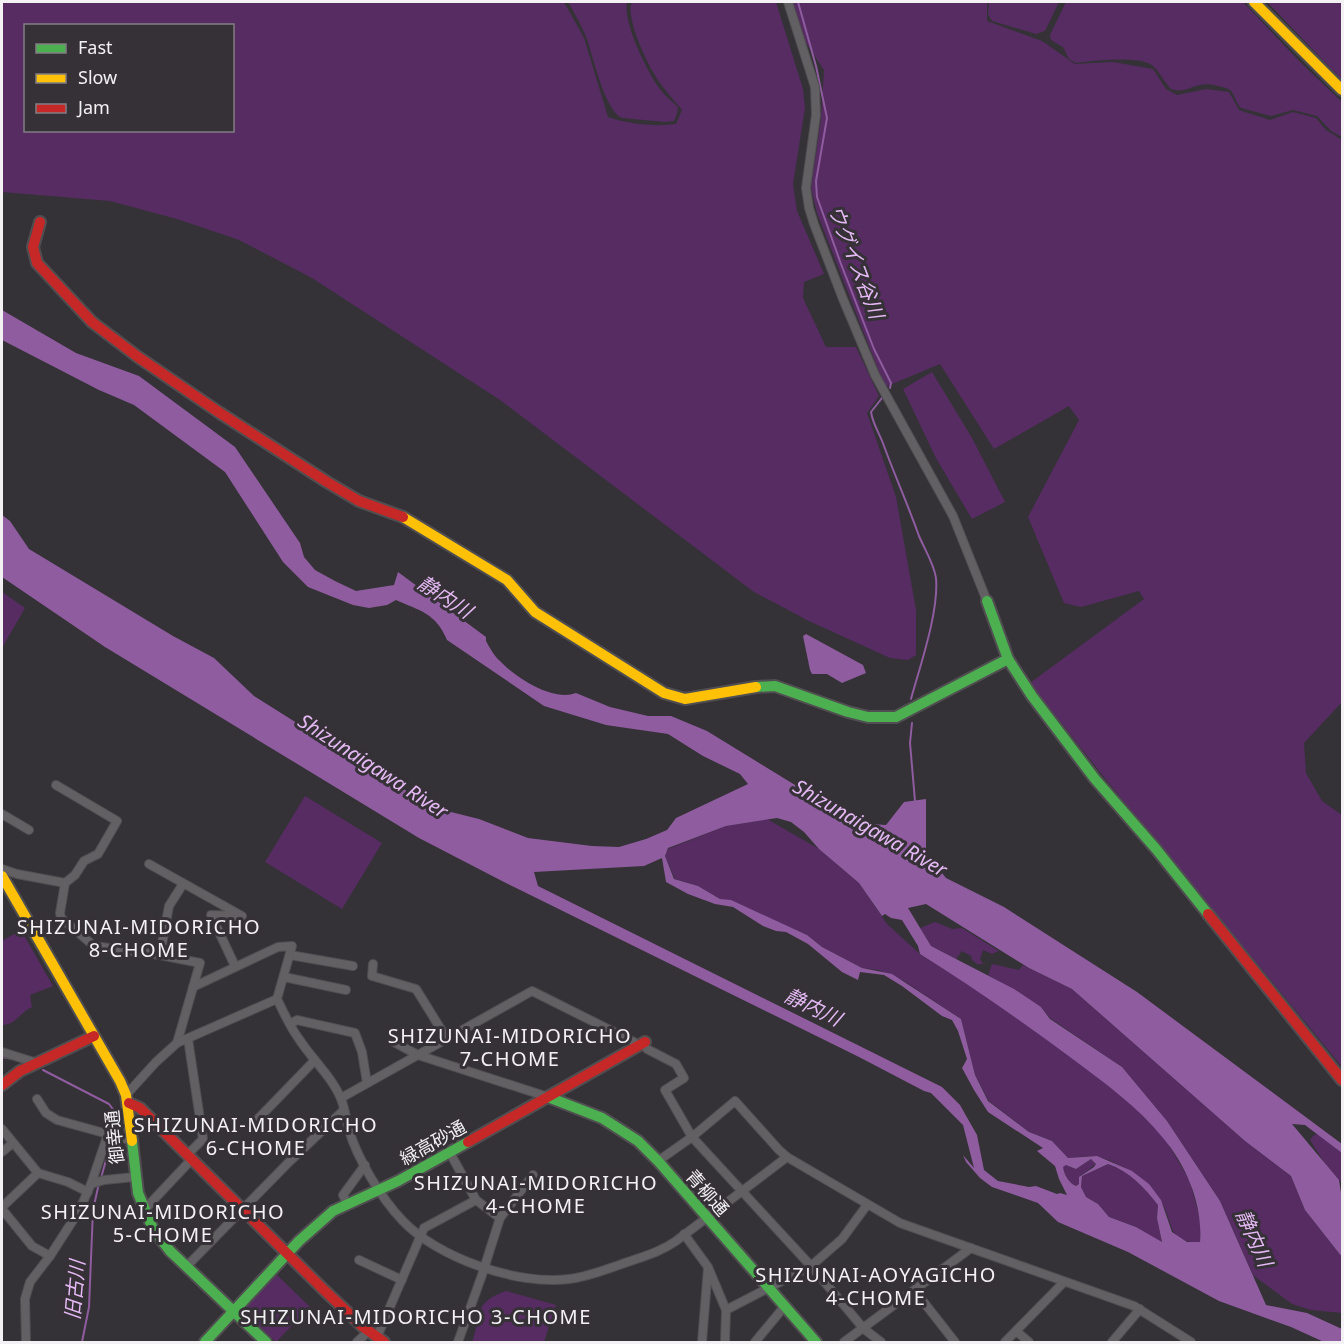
<svg xmlns="http://www.w3.org/2000/svg" width="1344" height="1344" viewBox="0 0 1344 1344" font-family="'Noto Sans','Noto Sans JP',sans-serif">
  <style>
    .green { fill: #562c63; fill-rule: evenodd }
    .water { fill: #8e5c9f; fill-rule: evenodd }
    .lines { fill: none; stroke-linecap: round; stroke-linejoin: round }
    .stream { stroke: #8e5c9f; stroke-width: 2 }
    .street-casing { stroke: #504e51; stroke-width: 10 }
    .fast-casing { stroke: #504e51; stroke-width: 14 }
    .slow-casing { stroke: #504e51; stroke-width: 14 }
    .jam-casing { stroke: #504e51; stroke-width: 14 }
    .street { stroke: #626063; stroke-width: 8 }
    .fast { stroke: #4caf50; stroke-width: 10 }
    .slow { stroke: #ffc107; stroke-width: 10 }
    .jam { stroke: #c62828; stroke-width: 10 }
    .labels { text-anchor: middle; stroke-width: 6; stroke-linejoin: round; paint-order: stroke }
    .street-label { font-size: 18px; fill: #f4f1f5; stroke: #353137 }
    .water-label { font-size: 20px; font-style: italic; fill: #e4b9f3; stroke: #353137 }
    .neighbourhood-label { font-size: 20px; letter-spacing: 1.5px; fill: #f4f1f5; stroke: #353137 }
  </style>
  <rect width="100%" height="100%" fill="#343236"/>
  <!-- green -->
  <g class="green">
    <path d="M2 2H564L584 38 608 117C628 124 655 127 676 124L682 110C672 98 661 86 653 72 645 58 625 16 632 2H776L803 89 805 108 793 184 797 211 824 274 804 282 803 298 826 347H856L879 396 867 413 896 497 916 610V655L908 660 890 658 809 621 754 592 500 400 312 278 239 240 177 219 110 201 2 192ZM26 26H232V130H26Z"/>
    <path d="M568 2H627C623 22 644 64 655 82 661 92 670 100 678 107L677 114 674 121 666 122 622 118C605 111 593 57 587 39 582 26 575 14 568 2Z"/>
    <polygon points="792,2 987,2 987,21 1042,41 1075,64 1113,62 1153,69 1166,89 1177,95 1206,89 1229,92 1239,110 1270,120 1293,112 1316,118 1326,130 1342,140 1342,702 1304,743 1306,773 1322,801 1342,815 1342,1067 1103,776 1030,683 1144,599 1139,591 1081,607 1064,603 1028,517 1079,420 1069,406 994,449 940,364 885,387 817,213 811,188 821,118 824,70 799,32"/>
    <polygon points="989,2 1059,2 1045,31 1036,34 992,21 988,14"/>
    <path d="M1066 2H1243L1301 63 1342 102V137L1331 131 1317 116 1293 110 1271 116 1241 108C1236 103 1235 96 1231 91 1228 88 1222 87 1218 86 1195 79 1188 95 1171 89 1164 82 1160 72 1153 66 1140 55 1092 61 1076 63L1069 59 1063 47 1051 40 1050 35Z"/>
    <polygon points="1267,2 1342,2 1342,80"/>
    <polygon points="932,372 972,438 1005,502 972,519 936,458 903,389"/>
    <polygon points="2,592 25,608 2,648"/>
    <polygon points="305,796 382,843 342,909 265,862"/>
    <path d="M767 819 819 849 859 883 887 924 920 954 968 984 1048 1040 1128 1100 1165 1139 1189 1179 1201 1222 1200 1243C1165 1242 1175 1222 1160 1200 1149 1183 1117 1159 1096 1157 1087 1155 1077 1158 1068 1158L1052 1141 1029 1132 989 1101 975 1075 961 1019 904 981 878 970 862 968 822 947 807 935 731 901 720 899 698 886 675 879 665 856 668 849 726 826Z"/>
    <polygon points="935,922 952,929 962,928 999,951 992,954 983,950 980,959 983,964 977,964 972,960 971,956 962,951 956,959 931,946 920,928"/>
    <path d="M21 930 53 986 30 995 32 1007C20 1012 16 1025 2 1025V941Z"/>
    <polygon points="992,964 1019,970 1023,965 1072,989 1245,1141 1291,1176 1305,1210 1342,1257 1342,1313 1311,1310 1292,1304 1253,1275 1220,1201 1167,1121 1122,1067 1050,1018 1041,1007 988,975"/>
    <polygon points="1319,1134 1342,1153 1342,1183 1329,1170 1310,1140 1314,1135"/>
    <path d="M1091 1159 1096 1164 1079 1177V1184L1076 1186C1069 1183 1064 1175 1062 1167L1066 1165 1076 1169Z"/>
    <path d="M1108 1164C1129 1171 1145 1188 1158 1205L1157 1218 1162 1243 1136 1227 1109 1217 1098 1204 1086 1197 1081 1187 1082 1176Z"/>
    <polygon points="277,1275 310,1307 276,1342 243,1310"/>
    <path d="M506 1291 556 1305 544 1342H472C482 1315 472 1303 506 1291Z"/>
  </g>
  <!-- water -->
  <g class="water">
    <path d="M2 310 76 353 139 376 235 447 300 543 304 557 315 570 335 581 356 591 394 585 398 572 486 637V641C490 648 494 656 500 661 516 678 553 702 576 693L610 707 648 716H671L707 731 857 823 886 825 904 802 926 799V853L946 878 1004 907 1137 992 1342 1144V1153L1305 1125 1292 1124 1339 1180 1342 1199V1257L1305 1210 1291 1176 1245 1141 1072 989 1029 968 926 904 908 908 931 946 1014 989 1041 1007 1050 1019 1122 1067 1167 1121 1220 1201 1266 1305 1307 1313 1342 1329V1342H1324L1291 1327 1219 1301 1128 1252 1058 1222 1038 1203 992 1187 980 1178 966 1162 963 1155 974 1168 963 1125 931 1093 924 1091 859 1057 502 881 419 838 105 647 2 577V515L10 521 29 549 173 636 214 658 254 696 389 781 439 809 479 819 528 838 592 846 619 847 646 839 667 830 676 818 748 784 740 774 703 756 668 734 606 725 544 706 447 640C436 613 420 611 396 600L387 605 369 608 353 605 308 587 283 562 225 472 134 405 99 390 2 340ZM777 818 791 822 804 832 819 849 859 883 882 916 885 914 891 918 902 920 918 946 920 954C973 987 1024 1023 1074 1060 1106 1084 1138 1107 1163 1138 1187 1166 1203 1206 1200 1242H1187L1172 1232 1161 1200 1149 1184 1132 1171 1097 1156 1068 1158 1052 1141 1029 1132 988 1101 975 1075 961 1019 892 974 862 968 822 947 807 935 731 900 720 899 698 886 674 879 665 856 668 848 726 826ZM662 858 666 882 688 894 715 904 733 907 763 926 776 931 786 932 808 944 842 972 858 980 860 972 884 975 902 986 942 1016 952 1020 958 1031 967 1059 962 1068 974 1090 988 1112 1043 1148 1037 1151 1055 1166 1059 1179 1067 1195 1060 1193 1057 1194 1036 1186 1029 1187 998 1181 984 1170 977 1135 960 1105 942 1087 538 886 534 872 644 866ZM1091 1159 1096 1164 1094 1167 1079 1177V1184L1076 1186C1069 1183 1064 1175 1063 1167L1066 1165 1076 1169ZM1108 1164C1129 1171 1145 1188 1158 1205L1157 1218 1162 1242 1136 1227 1109 1217 1098 1204 1086 1197 1081 1187 1082 1176Z"/>
    <polygon points="806,634 863,665 866,673 842,683 827,674 812,674 810,670 803,636"/>
  </g>
  <g class="lines">
    <!-- stream -->
    <g class="stream">
      <polyline points="798,2 816,66 827,118 816,181 817,197 841,264 874,349 891,383 890,388"/>
      <path d="M882 398 871 412C873 425 880 434 884 446 895 476 908 505 919 536 925 550 934 564 936 578 939 612 920 666 911 699"/>
      <polyline points="912,723 910,743 915,801"/>
      <polyline points="2,1057 13,1059"/>
      <polyline points="43,1070 109,1104 115,1112 117,1121 101,1178"/>
      <polyline points="82,1342 89,1307 93,1210 99,1183"/>
    </g>
    <defs>
      <g id="street">
        <polyline points="788,2 815,87 816,115 806,188 809,208 814,224 843,299 875,375 953,516 987,601"/>
        <polyline points="56,785 117,821 98,854 84,861 75,875 65,883 60,913 61,918 94,946 160,955 200,963 177,1043"/>
        <polyline points="2,814 29,830"/>
        <polyline points="149,864 242,916 211,915 235,966"/>
        <polyline points="2,869 17,874 65,883"/>
        <polyline points="160,955 169,906 183,884"/>
        <polyline points="290,955 353,966"/>
        <polyline points="373,964 372,976 416,989 447,1039"/>
        <polyline points="284,977 346,990"/>
        <path d="M193 987 278 947 292 946 277 999C284 1013 290 1027 299 1039 311 1058 333 1078 341 1099 345 1108 346 1120 349 1130 357 1158 381 1198 402 1220 437 1258 519 1286 569 1279 588 1277 604 1270 622 1264 641 1257 659 1253 676 1241L787 1157"/>
        <polyline points="290,1024 297,1020 355,1033 362,1052 367,1083"/>
        <polyline points="392,1041 418,1055 548,1097"/>
        <polyline points="647,1049 676,1064 684,1078 665,1090 692,1137 811,1266 864,1329 881,1342"/>
        <polyline points="2,1052 37,1063"/>
        <polyline points="126,1095 156,1062 177,1043 277,999"/>
        <polyline points="341,1098 532,991 634,1042"/>
        <polyline points="37,1099 46,1113 57,1120 133,1141"/>
        <polyline points="254,1123 315,1060"/>
        <polyline points="2,1129 38,1173"/>
        <polyline points="2,1152 13,1143"/>
        <polyline points="450,1153 476,1200 500,1218"/>
        <polyline points="187,1155 203,1139 188,1039"/>
        <polyline points="658,1161 692,1137 735,1101 779,1150 787,1157 900,1223 1134,1306 1191,1342"/>
        <polyline points="91,1184 108,1134"/>
        <polyline points="347,1203 343,1195 365,1165"/>
        <polyline points="2,1207 38,1173 68,1182 88,1192"/>
        <polyline points="2,1209 32,1246 50,1256"/>
        <polyline points="144,1210 192,1159"/>
        <polyline points="684,1234 708,1267 726,1310 725,1342"/>
        <polyline points="359,1260 402,1280"/>
        <polyline points="186,1267 290,1161 344,1110"/>
        <polyline points="915,1291 955,1342"/>
        <polyline points="726,1310 811,1266 842,1239 867,1205"/>
        <polyline points="1016,1331 1029,1342"/>
        <polyline points="377,1337 424,1228 476,1200"/>
        <polyline points="26,1342 25,1299 30,1282 50,1256 79,1211 91,1184 104,1180 135,1177"/>
        <polyline points="357,1342 369,1331"/>
        <polyline points="458,1342 482,1275 500,1218 533,1175"/>
        <polyline points="702,1342 708,1268"/>
        <polyline points="755,1342 784,1307"/>
        <polyline points="844,1342 971,1248"/>
        <polyline points="1005,1342 1064,1282"/>
        <polyline points="1112,1342 1140,1309"/>
      </g>
      <g id="fast">
        <polyline points="987,601 1008,659 1032,696 1095,779 1156,849 1208,914"/>
        <polyline points="756,687 775,686 848,712 868,717 896,717 1008,659"/>
        <polyline points="548,1097 602,1118 638,1141 658,1161 816,1342"/>
        <polyline points="132,1141 138,1193 153,1229 170,1251 266,1342"/>
        <polyline points="205,1342 299,1241 333,1211 398,1181 468,1142"/>
      </g>
      <g id="slow">
        <polyline points="1254,2 1342,90"/>
        <polyline points="403,517 507,580 535,612 664,693 685,699 756,687"/>
        <polyline points="2,876 120,1081 126,1095 132,1141"/>
      </g>
      <g id="jam">
        <polyline points="40,222 33,247 37,263 92,322 138,357 220,413 327,482 359,501 403,517"/>
        <polyline points="1208,914 1342,1080"/>
        <polyline points="2,1085 20,1071 94,1036"/>
        <polyline points="129,1103 140,1108 324,1290 362,1326 384,1342"/>
        <polyline points="468,1142 645,1042"/>
      </g>
    </defs>
    <!-- street casing -->
    <use href="#street" class="street-casing"/>
    <!-- fast casing -->
    <use href="#fast" class="fast-casing"/>
    <!-- slow casing -->
    <use href="#slow" class="slow-casing"/>
    <!-- jam casing -->
    <use href="#jam" class="jam-casing"/>
    <!-- street -->
    <use href="#street" class="street"/>
    <!-- fast -->
    <use href="#fast" class="fast"/>
    <!-- slow -->
    <use href="#slow" class="slow"/>
    <!-- jam -->
    <use href="#jam" class="jam"/>
  </g>
  <g class="labels">
    <!-- street labels -->
    <g class="street-label">
      <text transform="translate(115 1137) rotate(-96)" y="6">御幸通</text>
      <text transform="translate(433 1143) rotate(-29)" y="6">緑高砂通</text>
      <text transform="translate(707 1193) rotate(49)" y="6">青柳通</text>
    </g>
    <!-- water labels -->
    <g class="water-label">
      <text transform="translate(856 262) rotate(69)" y="7">ウグイス谷川</text>
      <text transform="translate(445 597) rotate(33)" y="7">静内川</text>
      <text transform="translate(373 766) rotate(33)" y="7">Shizunaigawa River</text>
      <text transform="translate(870 828) rotate(30)" y="7">Shizunaigawa River</text>
      <text transform="translate(813 1007) rotate(26)" y="7">静内川</text>
      <text transform="translate(1254 1238) rotate(66)" y="7">静内川</text>
      <text transform="translate(75 1290) rotate(-85)" y="7">旧古川</text>
    </g>
    <!-- neighbourhood labels -->
    <g class="neighbourhood-label">
      <text x="139" y="934">SHIZUNAI-MIDORICHO<tspan x="139" dy="23">8-CHOME</tspan></text>
      <text x="510" y="1043">SHIZUNAI-MIDORICHO<tspan x="510" dy="23">7-CHOME</tspan></text>
      <text x="256" y="1132">SHIZUNAI-MIDORICHO<tspan x="256" dy="23">6-CHOME</tspan></text>
      <text x="536" y="1190">SHIZUNAI-MIDORICHO<tspan x="536" dy="23">4-CHOME</tspan></text>
      <text x="163" y="1219">SHIZUNAI-MIDORICHO<tspan x="163" dy="23">5-CHOME</tspan></text>
      <text x="876" y="1282">SHIZUNAI-AOYAGICHO<tspan x="876" dy="23">4-CHOME</tspan></text>
      <text x="416" y="1324">SHIZUNAI-MIDORICHO 3-CHOME</text>
    </g>
  </g>
  <!-- border -->
  <rect width="1344" height="1344" fill="none" stroke="#f4f1f5" stroke-width="6"/>
  <!-- legend -->
  <rect x="24" y="24" width="210" height="108" fill="#353137" stroke="#817e83" stroke-width="1.5"/>
  <rect x="36" y="44" width="30" height="9" fill="#4caf50" stroke="#817e83" stroke-width="1.5"/>
  <text x="78" y="54" font-size="18" fill="#f4f1f5">Fast</text>
  <rect x="36" y="74" width="30" height="9" fill="#ffc107" stroke="#817e83" stroke-width="1.5"/>
  <text x="78" y="84" font-size="18" fill="#f4f1f5">Slow</text>
  <rect x="36" y="104" width="30" height="9" fill="#c62828" stroke="#817e83" stroke-width="1.5"/>
  <text x="78" y="114" font-size="18" fill="#f4f1f5">Jam</text>
</svg>
